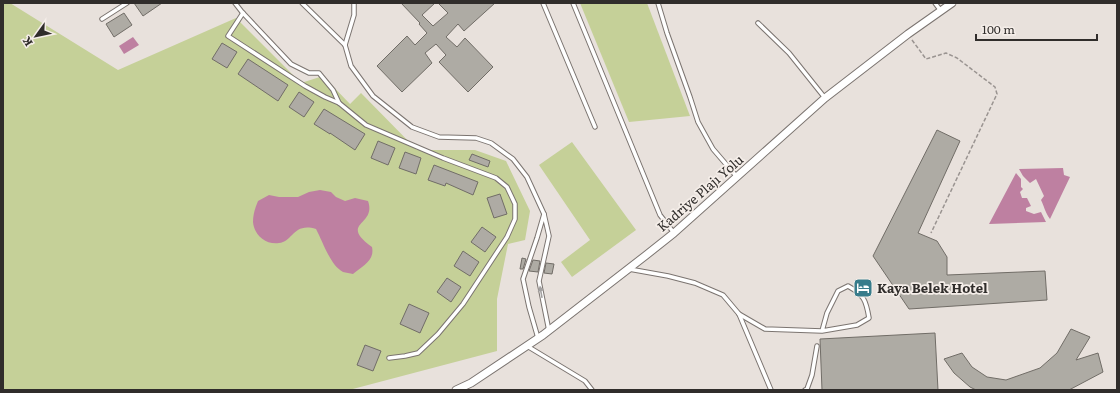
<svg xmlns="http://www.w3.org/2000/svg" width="1120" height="393" viewBox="0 0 1120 393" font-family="Literata,serif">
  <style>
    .green { fill: #c5d098 }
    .water { fill: #be80a1 }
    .building { fill: #aeaba4; stroke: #716d67 }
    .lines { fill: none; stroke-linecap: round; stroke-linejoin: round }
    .service-casing { stroke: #7b7470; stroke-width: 5.5 }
    .minor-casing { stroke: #7b7470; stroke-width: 9 }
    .path { stroke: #9a9491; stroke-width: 1.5; stroke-dasharray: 4 2; stroke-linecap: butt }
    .service { stroke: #fff; stroke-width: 3.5 }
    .minor { stroke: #fff; stroke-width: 7 }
    .oneway { fill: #a2a0a0 }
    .labels { text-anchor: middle; stroke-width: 3.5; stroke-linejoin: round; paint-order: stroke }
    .street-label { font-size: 13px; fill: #302d2b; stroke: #f5eee9 }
    .poi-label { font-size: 13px; font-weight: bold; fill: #302d2b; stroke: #f5eee9; text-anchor: start }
  </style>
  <rect width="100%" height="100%" fill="#e8e1dc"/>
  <!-- green -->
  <g class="green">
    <polygon points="3,3 10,3 118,70 236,18 301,83 323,76 350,104 361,93 417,150 475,150 506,161 530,211 525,240 508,244 497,299 497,351 349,390 3,390"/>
    <polygon points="580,3 647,3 690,116 629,122"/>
    <polygon points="572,142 636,230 572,277 561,262 590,240 539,165"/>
  </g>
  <!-- water -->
  <g class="water">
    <polygon points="133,37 139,45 124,54 119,46"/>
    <path d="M1063 168 1064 175 1070 177 1050 219C1045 212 1044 206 1041 200L1044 196 1036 179 1030 183 1023 176 1019 169Z"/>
    <polygon points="1016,173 1021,179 1021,187 1023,189 1020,192 1022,198 1027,198 1031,206 1026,208 1026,211 1034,214 1041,212 1046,222 989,224"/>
    <path d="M320 190 331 192 336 197 345 201 355 198 368 201C377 226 338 222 372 247 375 261 362 266 353 274 350 273 346 273 343 272 330 265 323 242 316 229 293 222 293 242 279 243 266 245 254 235 253 222 253 215 255 208 258 201L269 195 279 197H298L309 192Z"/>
  </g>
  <!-- building -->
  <g class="building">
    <polygon points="134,3 162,3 143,16"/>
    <polygon points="401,3 435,3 422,15 433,26 448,13 438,3 495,3 464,31 458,24 446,37 457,47 465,38 493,67 468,92 439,62 446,55 436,44 425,53 432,63 402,92 377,66 407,36 415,45 427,33 419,24 420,23"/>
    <polygon points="124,13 132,25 114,37 106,24"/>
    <polygon points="222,43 237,52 227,68 212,59"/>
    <polygon points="248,59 288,85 278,101 238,74"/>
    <polygon points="299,92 314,102 304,117 289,107"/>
    <polygon points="324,109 365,134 355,150 330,133 330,134 314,124"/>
    <polygon points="937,130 960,141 918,233 937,241 947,257 947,275 1045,271 1047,300 909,309 873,256"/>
    <polygon points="378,141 395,148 388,165 371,158"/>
    <polygon points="405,152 421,158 416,174 399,168"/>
    <polygon points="472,154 490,161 488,167 469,160"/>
    <polygon points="434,165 478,182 473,195 446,183 445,186 428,180"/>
    <polygon points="500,194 507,214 494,218 487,198"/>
    <polygon points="482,227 496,237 485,252 471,242"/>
    <polygon points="463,251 479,262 470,276 454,266"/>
    <polygon points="522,258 526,259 523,269 520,269"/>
    <polygon points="533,260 540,261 538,272 529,271"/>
    <polygon points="546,263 554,264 552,274 544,273"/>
    <polygon points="447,278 461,287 451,302 437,292"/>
    <polygon points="409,304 429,313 420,333 400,324"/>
    <polygon points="1071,329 1090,337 1076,360 1098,353 1103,372 1069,390 976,390 970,387 954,373 944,359 962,353 972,367 987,377 1006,380 1040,368 1057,353"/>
    <polygon points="935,333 938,390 822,390 820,339"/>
    <polygon points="365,345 381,351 373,371 357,365"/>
  </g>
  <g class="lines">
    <defs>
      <g id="service">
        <polyline points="235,3 242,12 291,64 309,73 319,73 333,90 339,103 366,125 443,158 496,178 507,187 515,204 515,219 507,237 463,304 438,334 418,353 405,356 389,358"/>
        <polyline points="302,3 345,45 351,66 373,96 412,127 439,137 476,138 491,143 513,159 527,177 544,214"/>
        <polyline points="543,3 595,127"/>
        <polyline points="573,3 660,215 674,233"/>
        <polyline points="658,3 667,33 690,97 698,122 713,149 737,177"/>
        <polyline points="935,3 941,11"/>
        <polyline points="243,13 228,36 305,86 325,97 339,103"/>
        <polyline points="102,19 127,3"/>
        <polyline points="758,23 789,53 825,98"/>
        <polyline points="345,45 354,15 354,3"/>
        <polyline points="629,269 668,276 695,283 723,295 739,314 771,390"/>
        <path d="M739 314 765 329 822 331 857 325 869 318C866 300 864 295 848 286L838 291 827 313 822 331"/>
        <polyline points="538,338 529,307 523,279 537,238 544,214 549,236 539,281 549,331"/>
        <polyline points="527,346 585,381 592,390"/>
        <polyline points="805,390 807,389 812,375 817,346"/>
      </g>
      <polyline id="minor" points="456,390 471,383 543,335 645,256 674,233 825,98 908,34 952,3"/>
    </defs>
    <!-- service casing -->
    <use href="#service" class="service-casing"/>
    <!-- minor casing -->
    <use href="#minor" class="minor-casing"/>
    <!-- path -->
    <polyline class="path" points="912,40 926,59 946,53 957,58 995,87 997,94 931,233"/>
    <!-- service -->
    <use href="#service" class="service"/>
    <!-- minor -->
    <use href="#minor" class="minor"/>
  </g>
  <!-- one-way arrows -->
  <defs><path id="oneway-solid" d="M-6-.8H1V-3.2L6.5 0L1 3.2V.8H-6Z"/></defs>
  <use class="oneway" href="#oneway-solid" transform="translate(541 292) rotate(-100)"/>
  <!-- icons -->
  <defs>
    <symbol id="hotel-square" viewBox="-11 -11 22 22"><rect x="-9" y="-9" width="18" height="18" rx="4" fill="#387c8b" stroke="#f5eee9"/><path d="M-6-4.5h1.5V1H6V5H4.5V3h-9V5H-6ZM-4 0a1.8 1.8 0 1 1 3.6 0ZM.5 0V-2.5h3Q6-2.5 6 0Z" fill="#fff"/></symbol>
  </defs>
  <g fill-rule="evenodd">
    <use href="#hotel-square" x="852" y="277" width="22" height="22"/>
  </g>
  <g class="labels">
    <!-- street labels -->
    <g class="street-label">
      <text transform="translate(700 193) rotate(-41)" y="5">Kadriye Plajı Yolu</text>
    </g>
    <!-- poi labels -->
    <g class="poi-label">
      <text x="877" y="293">Kaya Belek Hotel</text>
    </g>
  </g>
  <!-- border -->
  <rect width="1120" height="393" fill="none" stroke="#302d2b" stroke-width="8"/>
  <!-- north arrow -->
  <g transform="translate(36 36) rotate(237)" stroke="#f5eee9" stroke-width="3" paint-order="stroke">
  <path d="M0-3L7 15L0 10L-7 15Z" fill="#302d2b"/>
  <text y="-6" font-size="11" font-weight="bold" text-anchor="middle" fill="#302d2b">K</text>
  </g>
  <!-- scale -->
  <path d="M976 34v6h121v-6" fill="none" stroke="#302d2b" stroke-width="2"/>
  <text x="982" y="34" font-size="12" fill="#302d2b" stroke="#f5eee9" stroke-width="3" paint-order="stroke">100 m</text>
</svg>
